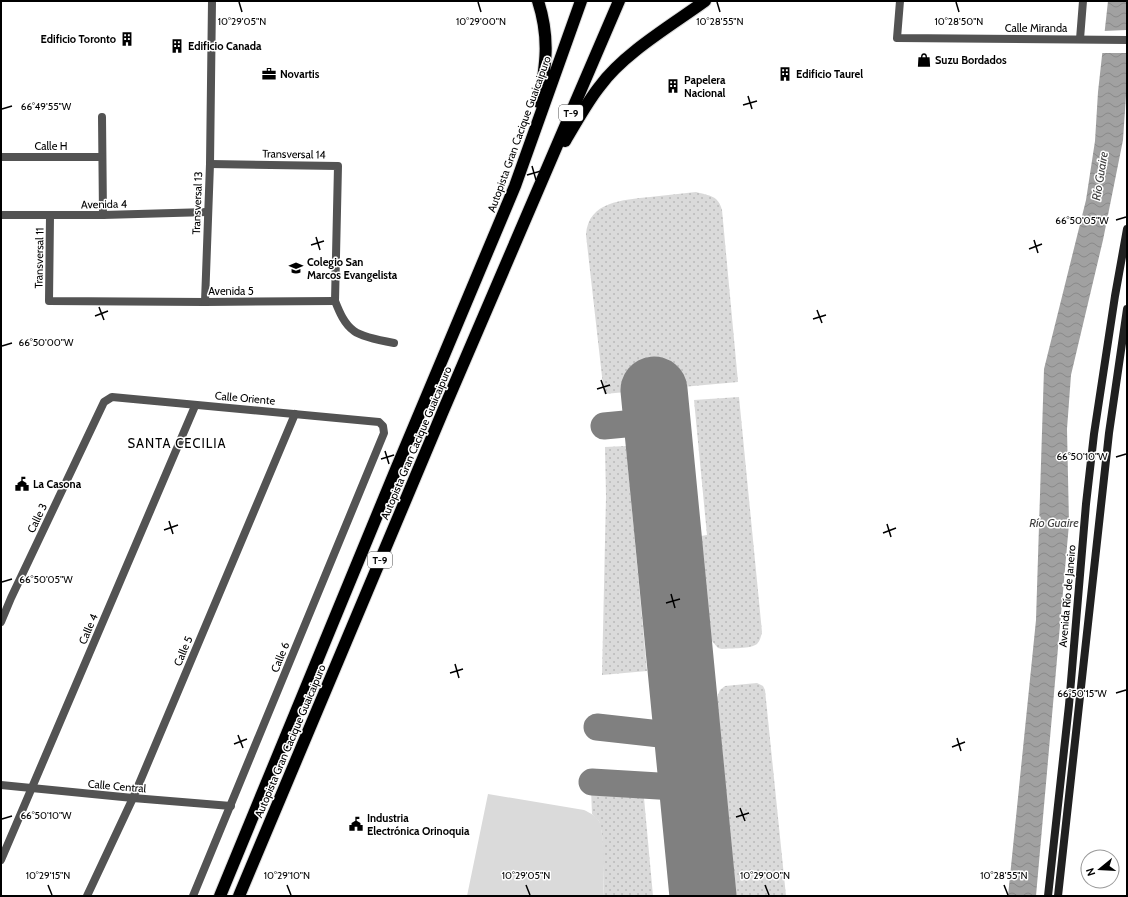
<svg xmlns="http://www.w3.org/2000/svg" width="1128" height="897" viewBox="0 0 1128 897" font-family="Cabin,sans-serif">
  <style>
    .grass { fill: url(#grass-dots) }
    .garden { fill: #dadada }
    .water { fill: url(#water-waves) }
    .pier { fill: #fff }
    .lines { fill: none; stroke-linecap: round; stroke-linejoin: round }
    .taxiway { stroke: #808080; stroke-width: 27 }
    .runway { stroke: #808080; stroke-width: 67 }
    .highway-casing { stroke: #dbdbdb; stroke-width: 14 }
    .street { stroke: #535353; stroke-width: 8 }
    .secondary { stroke: #202020; stroke-width: 8 }
    .highway { stroke: #000; stroke-width: 12 }
    .ticks { fill: none; stroke: #000; stroke-width: 1.5 }
    .labels { text-anchor: middle; stroke-width: 3; stroke-linejoin: round; paint-order: stroke }
    .shield { fill: #fff; stroke: #4c4c4c; stroke-width: 1 }
    .shield-label { font-size: 10px; font-weight: bold; fill: #000 }
    .street-label { font-size: 11px; fill: #000; stroke: #fff }
    .poi-label { font-size: 11px; font-weight: bold; fill: #000; stroke: #fff; text-anchor: start }
    .water-label { font-size: 12px; font-style: italic; fill: #424242; stroke: #fff }
    .quarter-label { font-size: 13px; letter-spacing: 1px; fill: #000; stroke: #fff }
    .ticks-label { font-size: 10px; text-anchor: middle; fill: #000; stroke: #fff; stroke-width: 3; stroke-linejoin: round; paint-order: stroke }
  </style>
  <defs>
    <pattern id="grass-dots" width="8" height="8" patternUnits="userSpaceOnUse"><rect width="8" height="8" fill="#dadada"/><path d="M2 2h.1M6 6h.1" fill="none" stroke="#b9b9b9" stroke-width="1.8" stroke-linecap="round"/></pattern>
    <pattern id="water-waves" width="16" height="10" patternUnits="userSpaceOnUse"><rect width="16" height="10" fill="#a1a1a1"/><path d="M0 5q4-4 8 0t8 0" fill="none" stroke="#898989"/></pattern>
  </defs>
  <rect width="100%" height="100%" fill="#fff"/>
  <!-- grass -->
  <g class="grass">
    <path d="M696 192C710 196 718 195 722 210L738 382 604 394 586 235C588 201 623 200 650 197 665 195 681 194 696 192Z"/>
    <path d="M739 397 762 632C761 636 760 641 757 644 751 649 731 648 722 649L718 648 711 640 701 536 707 535 694 400Z"/>
    <polygon points="626,446 647,671 602,675 606,497 605,447"/>
    <polygon points="757,683 763,686 765,690 786,896 736,896 717,698 720,690 725,686"/>
    <polygon points="591,789 644,798 653,896 604,896 602,833 599,821 592,814"/>
  </g>
  <!-- garden -->
  <path class="garden" d="M488 794 584 810C590 813 595 815 599 821 605 831 603 881 604 896H467Z"/>
  <!-- water -->
  <polygon class="water" points="1108,1 1127,1 1127,81 1123,140 1103,240 1071,375 1067,429 1069,524 1036,896 1008,896 1036,620 1044,369 1086,200 1095,141 1098,92"/>
  <!-- pier -->
  <polygon class="pier" points="1127,30 1127,53 1101,53 1103,31"/>
  <g class="lines">
    <!-- taxiway -->
    <g class="taxiway">
      <polyline points="604,426 657,421"/>
      <polyline points="597,727 687,737"/>
      <polyline points="592,782 692,788"/>
    </g>
    <!-- runway -->
    <polyline class="runway" points="654,390 703,896"/>
    <defs>
      <g id="highway">
        <path d="M538 1C550 38 546 65 539 102"/>
        <path d="M565 141C576 123 587 102 600 86 624 53 672 25 705 1"/>
        <polyline points="220,896 397,467 515,186 581,1"/>
        <polyline points="239,896 443,411 619,1"/>
      </g>
    </defs>
    <!-- highway casing -->
    <use href="#highway" class="highway-casing"/>
    <!-- street -->
    <g class="street">
      <polyline points="900,1 897,38 1127,40"/>
      <polyline points="1080,39 1083,1"/>
      <polyline points="102,117 103,215"/>
      <polyline points="1,157 102,157"/>
      <path d="M210 164 338 166 335 301C339 311 344 324 354 331 362 337 383 341 394 343"/>
      <polyline points="1,215 103,215 208,212"/>
      <polyline points="50,216 49,301 205,302 335,301"/>
      <polyline points="205,302 210,164 212,1"/>
      <polyline points="1,622 11,598 104,402 112,397 379,422 383,426 384,433 193,896"/>
      <polyline points="1,785 133,798 231,806"/>
      <polyline points="1,860 195,406"/>
      <polyline points="87,896 133,798 295,414"/>
    </g>
    <!-- secondary -->
    <g class="secondary">
      <polyline points="1048,896 1069,705 1086,504 1094,434 1115,296 1127,229"/>
      <polyline points="1058,896 1109,433 1127,309"/>
    </g>
    <!-- highway -->
    <use href="#highway" class="highway"/>
  </g>
  <!-- ticks -->
  <path class="ticks" d="M239 2 242 12M478 2 481 12M717 2 720 12M956 2 959 12M748 96 752 109M743 105 757 101M2 109 12 106M532 166 536 180M527 175 541 171M1116 220 1126 217M316 237 320 250M1034 240 1038 253M311 245 324 241M1029 249 1042 244M99 307 104 320M817 310 822 323M95 316 108 311M813 319 826 315M2 346 12 343M601 380 606 394M597 389 610 385M385 451 389 464M1116 457 1126 454M381 459 394 455M169 521 173 534M887 524 891 537M164 530 178 525M883 533 896 528M2 582 12 579M671 594 675 608M666 603 680 599M455 664 459 678M450 673 463 669M1116 693 1126 690M238 735 243 748M957 738 961 751M234 744 247 739M952 747 965 742M740 808 745 821M736 817 749 813M2 819 12 816M48 885 52 895M287 885 291 895M526 885 530 895M765 885 769 895M1004 885 1008 895"/>
  <!-- icons -->
  <defs>
    <symbol id="building-bare" viewBox="-9 -9 18 18"><path d="M-4-6H4V6H1V3H-1V6H-4ZM-2.5-4.3h1.7v1.8h-1.7ZM.8-4.3h1.7v1.8H.8ZM-2.5-1h1.7V.8h-1.7ZM.8-1h1.7V.8H.8Z" fill="#000" stroke="#fff" stroke-width="2.5" paint-order="stroke"/></symbol>
    <symbol id="shop-bare" viewBox="-9 -9 18 18"><path d="M-5-2.5h2.3a2.7 3.5 0 0 1 5.4 0H5L5.5 6h-11ZM-1.5-2.5h3a1.5 2.3 0 0 0-3 0Z" fill="#000" stroke="#fff" stroke-width="2.5" paint-order="stroke"/></symbol>
    <symbol id="office-bare" viewBox="-9 -9 18 18"><path d="M-6-3h4V-5.5h4V-3h4V5H-6ZM-1-4.5V-3h2v-1.5ZM-6 0V1H6V0Z" fill="#000" stroke="#fff" stroke-width="2.5" paint-order="stroke"/></symbol>
    <symbol id="school-bare" viewBox="-9 -9 18 18"><path d="M0-5L7-2L0 1L-7-2ZM-4 1L0 2.5L4 1V4Q0 6-4 4Z" fill="#000" stroke="#fff" stroke-width="2.5" paint-order="stroke"/></symbol>
    <symbol id="civic-bare" viewBox="-9 -9 18 18"><path d="M-.6-6.5H3V-4.5H.6V-3L4-1V1h2V6H-6V1h2V-1L-.6-3ZM-1.2 2.5V6h2.4V2.5Z" fill="#000" stroke="#fff" stroke-width="2.5" paint-order="stroke"/></symbol>
  </defs>
  <g fill-rule="evenodd">
    <use href="#building-bare" x="117" y="29" width="20" height="20"/>
    <use href="#building-bare" x="167" y="36" width="20" height="20"/>
    <use href="#shop-bare" x="914" y="50" width="20" height="20"/>
    <use href="#office-bare" x="259" y="64" width="20" height="20"/>
    <use href="#building-bare" x="775" y="64" width="20" height="20"/>
    <use href="#building-bare" x="663" y="76" width="20" height="20"/>
    <use href="#school-bare" x="286" y="258" width="20" height="20"/>
    <use href="#civic-bare" x="12" y="474" width="20" height="20"/>
    <use href="#civic-bare" x="346" y="814" width="20" height="20"/>
  </g>
  <g class="labels">
    <!-- shield labels -->
    <g class="shield">
      <rect x="559" y="105" width="24" height="16" rx="3"/>
      <rect x="368" y="552" width="24" height="16" rx="3"/>
    </g>
    <g class="shield-label">
      <text x="571" y="117">T-9</text>
      <text x="380" y="564">T-9</text>
    </g>
    <!-- street labels -->
    <g class="street-label">
      <text x="1036" y="32">Calle Miranda</text>
      <text transform="translate(519 134) rotate(-70)" y="4">Autopista Gran Cacique Guaicaipuro</text>
      <text x="51" y="150">Calle H</text>
      <text transform="translate(294 154) rotate(1)" y="4">Transversal 14</text>
      <text transform="translate(197 203) rotate(-88)" y="4">Transversal 13</text>
      <text transform="translate(104 204) rotate(-1)" y="4">Avenida 4</text>
      <text transform="translate(39 258) rotate(-89)" y="4">Transversal 11</text>
      <text x="231" y="295">Avenida 5</text>
      <text transform="translate(245 398) rotate(5)" y="4">Calle Oriente</text>
      <text transform="translate(416 443) rotate(-67)" y="4">Autopista Gran Cacique Guaicaipuro</text>
      <text transform="translate(37 518) rotate(-64)" y="4">Calle 3</text>
      <text transform="translate(1067 596) rotate(-85)" y="4">Avenida Río de Janeiro</text>
      <text transform="translate(88 629) rotate(-67)" y="4">Calle 4</text>
      <text transform="translate(183 651) rotate(-67)" y="4">Calle 5</text>
      <text transform="translate(280 657) rotate(-68)" y="4">Calle 6</text>
      <text transform="translate(290 741) rotate(-67)" y="4">Autopista Gran Cacique Guaicaipuro</text>
      <text transform="translate(117 786) rotate(5)" y="4">Calle Central</text>
    </g>
    <!-- poi labels -->
    <g class="poi-label">
      <text x="116" y="43" text-anchor="end">Edificio Toronto</text>
      <text x="188" y="50">Edificio Canada</text>
      <text x="935" y="64">Suzu Bordados</text>
      <text x="280" y="78">Novartis</text>
      <text x="796" y="78">Edificio Taurel</text>
      <text x="684" y="84">Papelera<tspan x="684" dy="13">Nacional</tspan></text>
      <text x="307" y="266">Colegio San<tspan x="307" dy="13">Marcos Evangelista</tspan></text>
      <text x="33" y="488">La Casona</text>
      <text x="367" y="822">Industria<tspan x="367" dy="13">Electrónica Orinoquia</tspan></text>
    </g>
    <!-- water labels -->
    <g class="water-label">
      <text transform="translate(1100 176) rotate(-81)" y="4">Río Guaire</text>
      <text x="1054" y="527">Río Guaire</text>
    </g>
    <!-- quarter labels -->
    <g class="quarter-label">
      <text x="177" y="448">SANTA CECILIA</text>
    </g>
  </g>
  <g class="ticks-label">
    <text x="242" y="25">10°29'05"N</text>
    <text x="481" y="25">10°29'00"N</text>
    <text x="720" y="25">10°28'55"N</text>
    <text x="959" y="25">10°28'50"N</text>
    <text x="46" y="110">66°49'55"W</text>
    <text x="1082" y="224">66°50'05"W</text>
    <text x="46" y="346">66°50'00"W</text>
    <text x="1082" y="460">66°50'10"W</text>
    <text x="46" y="583">66°50'05"W</text>
    <text x="1082" y="697">66°50'15"W</text>
    <text x="46" y="819">66°50'10"W</text>
    <text x="48" y="879">10°29'15"N</text>
    <text x="287" y="879">10°29'10"N</text>
    <text x="526" y="879">10°29'05"N</text>
    <text x="765" y="879">10°29'00"N</text>
    <text x="1004" y="879">10°28'55"N</text>
  </g>
  <!-- border -->
  <rect width="1128" height="897" fill="none" stroke="#000000" stroke-width="4"/>
  <!-- north arrow -->
  <g transform="translate(1100 869) rotate(252)"><circle r="19" fill="#ffffff" stroke="#999999"/>
  <path d="M0-3L7 15L0 10L-7 15Z" fill="#000000"/>
  <text y="-6" font-size="11" font-weight="bold" text-anchor="middle" fill="#000000">N</text>
  </g>
</svg>
